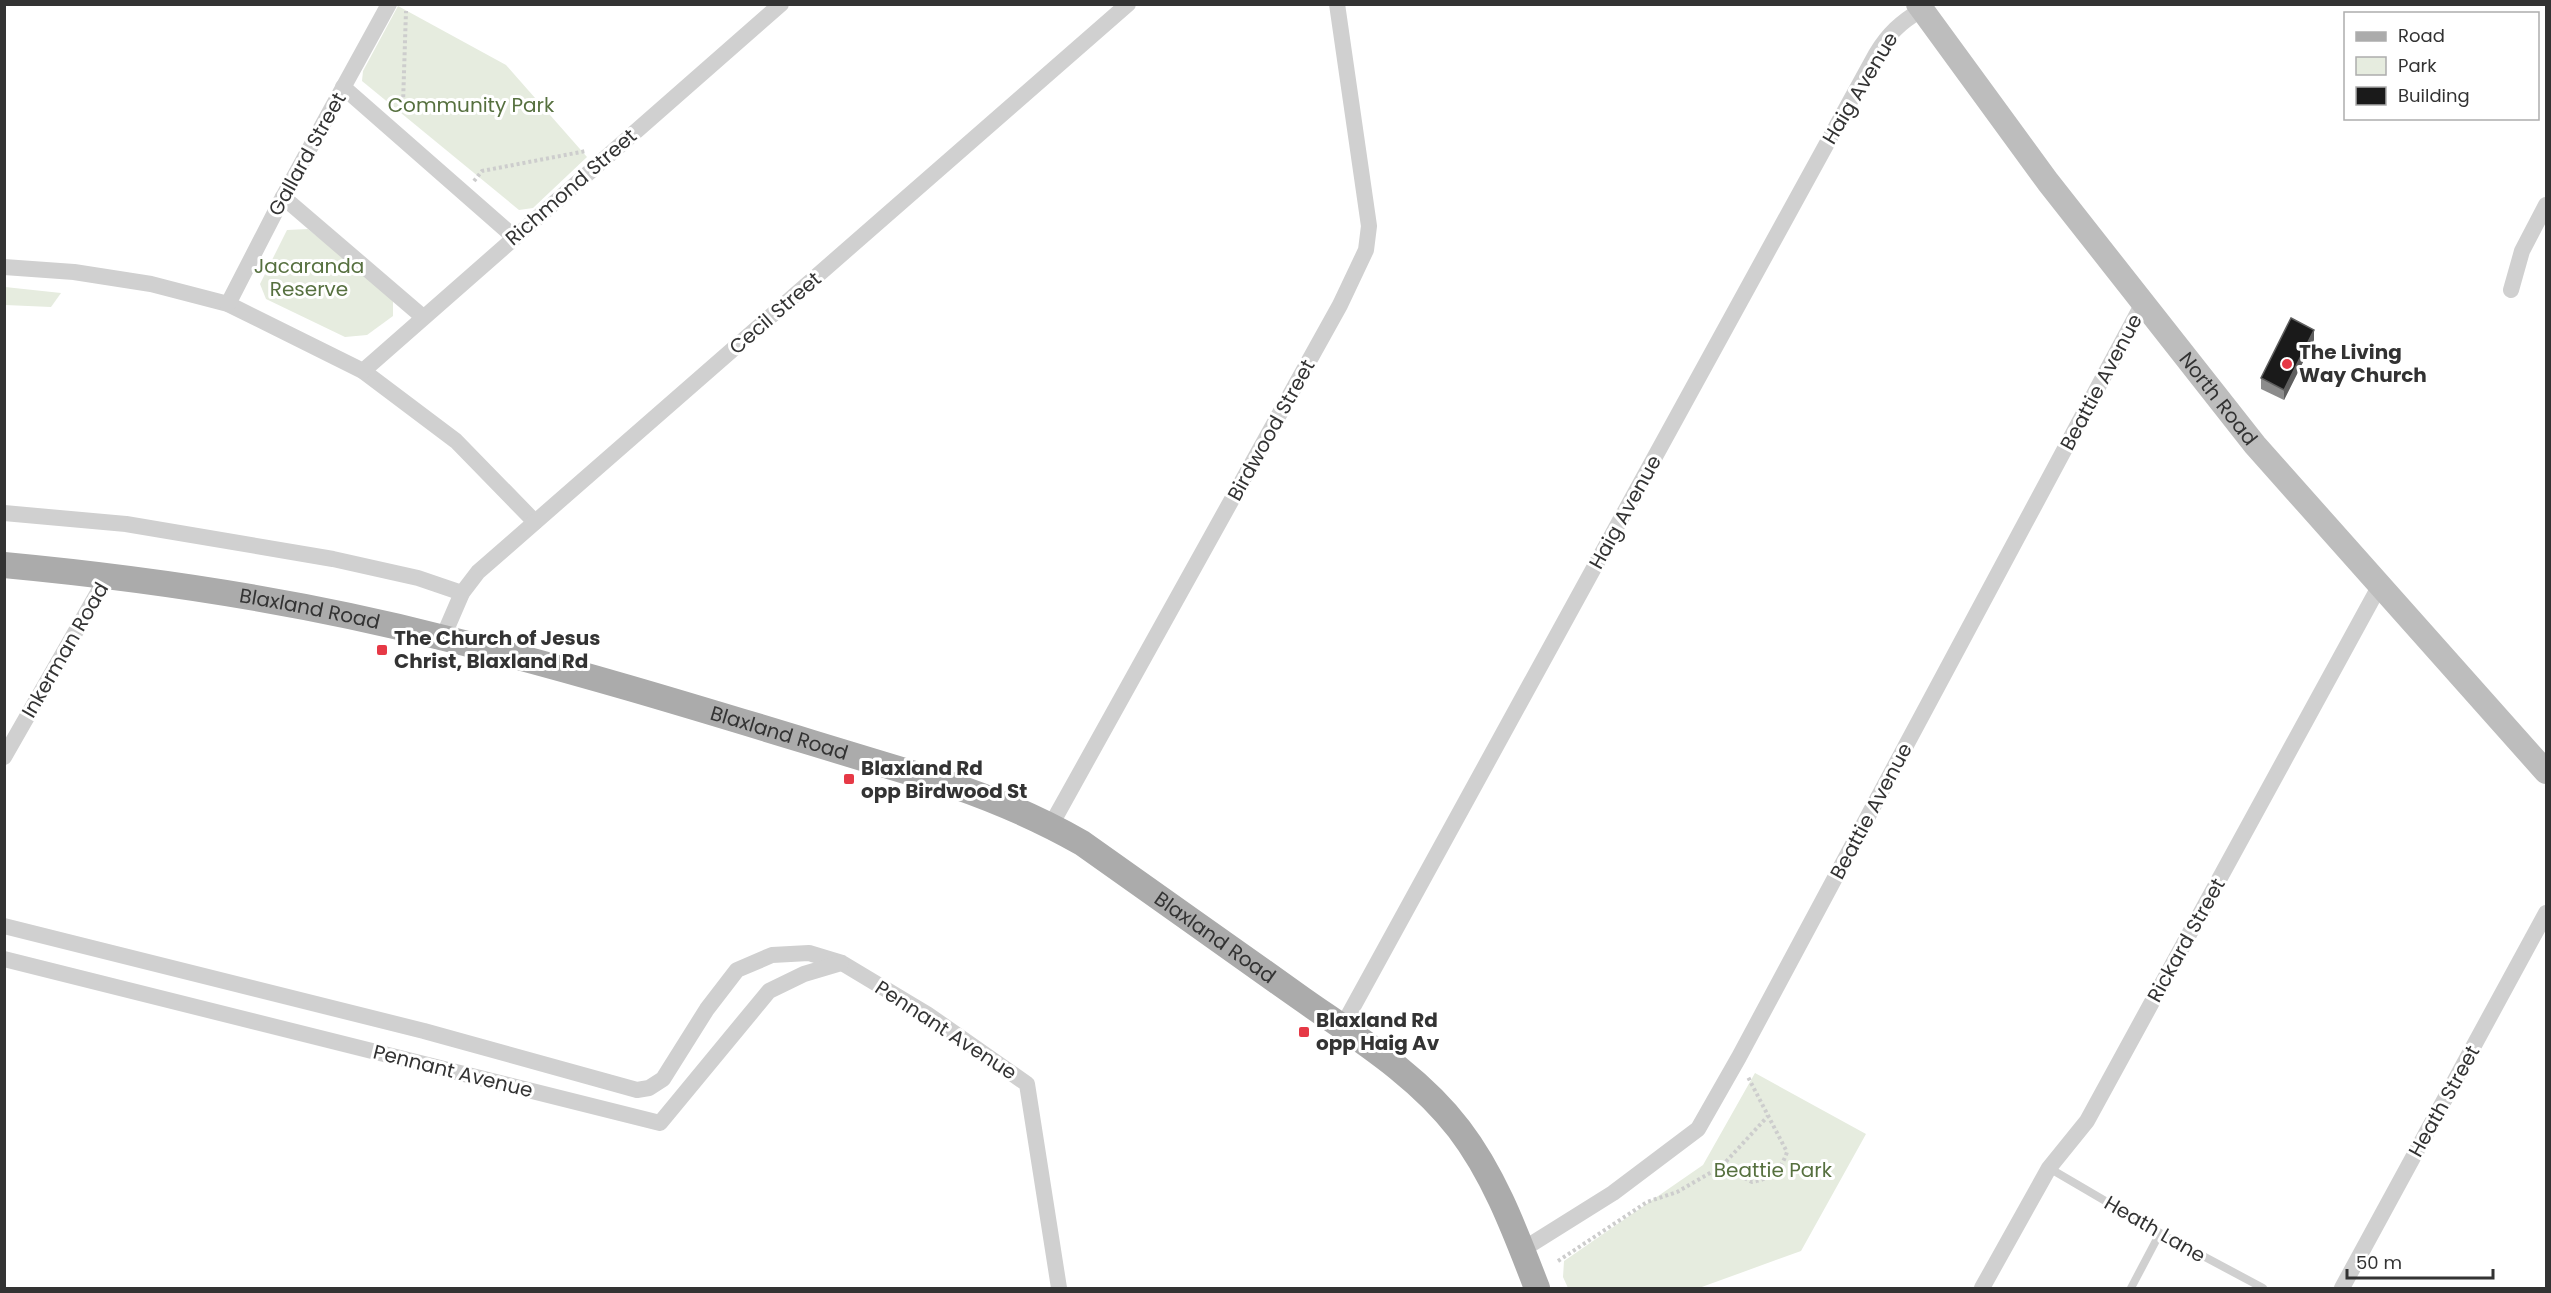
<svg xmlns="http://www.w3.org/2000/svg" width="2551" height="1293" viewBox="0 0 2551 1293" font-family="Poppins,sans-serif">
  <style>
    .green { fill: #e6ecdf }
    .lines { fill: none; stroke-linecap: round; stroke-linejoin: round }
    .path { stroke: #cdcdcd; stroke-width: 4; stroke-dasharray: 3 3; stroke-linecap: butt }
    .lane { stroke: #d0d0d0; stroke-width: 8 }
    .street { stroke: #d0d0d0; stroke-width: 16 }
    .secondary { stroke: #bdbdbd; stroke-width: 24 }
    .primary { stroke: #ababab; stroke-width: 26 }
    .wall { fill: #8c8c8c }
    .shaded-wall { fill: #5f5f5f }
    .building { fill: #1a1a1a; stroke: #5f5f5f; stroke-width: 1.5 }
    .poi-dot { fill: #e63946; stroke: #fff; stroke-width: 2 }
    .labels { text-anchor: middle; stroke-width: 6; stroke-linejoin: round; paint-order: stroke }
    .street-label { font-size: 20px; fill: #333; stroke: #fff }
    .park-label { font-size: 20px; fill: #56703f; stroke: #fff }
    .poi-label { font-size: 20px; font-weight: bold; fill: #333; stroke: #fff; text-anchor: start }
  </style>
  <rect width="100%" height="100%" fill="#fff"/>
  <!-- green -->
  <g class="green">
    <polygon points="398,6 506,65 587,157 533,208 519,210 362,81 363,71"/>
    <polygon points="308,229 393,297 393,316 367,335 345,337 266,299 260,284 287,230"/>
    <polygon points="5,287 61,293 51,307 5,305"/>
    <polygon points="1755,1073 1866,1134 1801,1251 1699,1288 1568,1288 1563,1277 1564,1261 1703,1165"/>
  </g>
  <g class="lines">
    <!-- path -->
    <g class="path">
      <polyline points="396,113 403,103 406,11"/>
      <polyline points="474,181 482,171 586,151"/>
      <polyline points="1722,1166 1768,1116"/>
      <path d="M1558 1261 1647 1202 1677 1192 1722 1166 1752 1182C1771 1179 1781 1170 1787 1152L1748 1077"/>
    </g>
    <!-- lane -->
    <g class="lane">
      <polyline points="2049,1168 2160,1233 2263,1288"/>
      <polyline points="2131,1288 2160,1233"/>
    </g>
    <!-- street -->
    <g class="street">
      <polyline points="343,87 514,237"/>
      <polyline points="283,197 423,317"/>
      <polyline points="4,267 74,272 151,284 228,304 363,371 456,441 535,522"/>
      <polyline points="2511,290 2522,251 2546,205"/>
      <polyline points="228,304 283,197 389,4"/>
      <polyline points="363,371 781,4"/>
      <polyline points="4,513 126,524 333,559 418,578 462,593"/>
      <polyline points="443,637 462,593 478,572 1128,4"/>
      <polyline points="4,757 108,575"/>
      <polyline points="1051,825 1340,305 1366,250 1369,226 1337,4"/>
      <polyline points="4,926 424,1031 637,1090 649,1088 663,1079 707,1009 737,970 772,955 809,953 842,963 927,1014 1027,1084 1059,1288"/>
      <polyline points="4,959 660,1123 769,991 804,974 841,963"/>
      <path d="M1342 1027 1876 54C1888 34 1901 22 1921 10"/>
      <polyline points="1522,1250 1613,1193 1698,1129 1739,1057 2143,303"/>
      <polyline points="1982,1288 2049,1168 2087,1121 2380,585"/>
      <polyline points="2342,1288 2546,913"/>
    </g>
    <!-- secondary -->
    <path class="secondary" id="s1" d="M1918 4 2048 182 2255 445 2546 772"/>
    <!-- primary -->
    <path class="primary" id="s2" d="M4 565C153 579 300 601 444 638 615 680 783 735 952 785 998 801 1040 819 1082 843 1155 895 1229 947 1302 999 1356 1037 1418 1075 1459 1129 1495 1176 1516 1234 1537 1288"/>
  </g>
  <!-- wall -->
  <polygon class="wall" points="2314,340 2284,400 2261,389 2261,378"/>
  <!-- shaded-wall -->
  <polygon class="shaded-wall" points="2314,330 2314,340 2284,400 2284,390"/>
  <!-- building -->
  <polygon class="building" points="2291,318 2314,330 2284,390 2261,378"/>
  <!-- markers -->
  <g class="poi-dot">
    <circle cx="2287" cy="364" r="6"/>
    <rect x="376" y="644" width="12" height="12" rx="3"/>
    <rect x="843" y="773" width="12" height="12" rx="3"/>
    <rect x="1298" y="1026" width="12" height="12" rx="3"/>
  </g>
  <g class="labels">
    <!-- street labels -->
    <g class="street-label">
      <text transform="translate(1860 88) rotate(-59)" y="7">Haig Avenue</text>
      <text transform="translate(307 154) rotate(-61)" y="7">Gallard Street</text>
      <text transform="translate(571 187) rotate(-41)" y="7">Richmond Street</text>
      <text transform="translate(775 313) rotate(-41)" y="7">Cecil Street</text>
      <text transform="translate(2101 382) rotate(-62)" y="7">Beattie Avenue</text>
      <text dy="7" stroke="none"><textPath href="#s1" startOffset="496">North Road</textPath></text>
      <text transform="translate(1271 430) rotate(-61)" y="7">Birdwood Street</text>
      <text transform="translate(1625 512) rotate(-61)" y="7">Haig Avenue</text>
      <text dy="7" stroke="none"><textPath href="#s2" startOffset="309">Blaxland Road</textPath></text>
      <text transform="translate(65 650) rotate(-60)" y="7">Inkerman Road</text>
      <text dy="7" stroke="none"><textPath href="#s2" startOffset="795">Blaxland Road</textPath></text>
      <text transform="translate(1871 811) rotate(-62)" y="7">Beattie Avenue</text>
      <text dy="7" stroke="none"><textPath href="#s2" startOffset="1281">Blaxland Road</textPath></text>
      <text transform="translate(2186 940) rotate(-61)" y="7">Rickard Street</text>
      <text transform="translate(946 1030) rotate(33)" y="7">Pennant Avenue</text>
      <text transform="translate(453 1071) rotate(14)" y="7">Pennant Avenue</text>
      <text transform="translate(2444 1101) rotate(-61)" y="7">Heath Street</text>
      <text transform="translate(2155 1229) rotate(30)" y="7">Heath Lane</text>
    </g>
    <!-- park labels -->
    <g class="park-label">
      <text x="471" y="112">Community Park</text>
      <text x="309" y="273">Jacaranda<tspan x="309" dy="23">Reserve</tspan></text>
      <text x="1773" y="1177">Beattie Park</text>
    </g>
    <!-- poi labels -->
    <g class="poi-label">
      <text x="2299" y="359">The Living<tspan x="2299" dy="23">Way Church</tspan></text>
      <text x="394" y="645">The Church of Jesus<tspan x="394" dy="23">Christ, Blaxland Rd</tspan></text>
      <text x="861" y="775">Blaxland Rd<tspan x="861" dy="23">opp Birdwood St</tspan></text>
      <text x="1316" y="1027">Blaxland Rd<tspan x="1316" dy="23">opp Haig Av</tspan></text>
    </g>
  </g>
  <!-- border -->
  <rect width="2551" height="1293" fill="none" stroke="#333333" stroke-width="12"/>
  <!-- legend -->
  <rect x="2344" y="12" width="195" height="108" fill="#ffffff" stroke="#adadad" stroke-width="1.5"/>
  <rect x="2356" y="32" width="30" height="9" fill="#ababab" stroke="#adadad" stroke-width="1.5"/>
  <text x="2398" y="42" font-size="18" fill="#333333">Road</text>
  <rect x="2356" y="57" width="30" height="18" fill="#e6ecdf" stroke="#adadad" stroke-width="1.5"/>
  <text x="2398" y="72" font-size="18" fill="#333333">Park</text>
  <rect x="2356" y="87" width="30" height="18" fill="#1a1a1a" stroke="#adadad" stroke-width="1.5"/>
  <text x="2398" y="102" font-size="18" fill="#333333">Building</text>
  <!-- scale -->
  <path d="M2347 1269v9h146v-9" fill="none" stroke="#333333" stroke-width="3"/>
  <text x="2356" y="1269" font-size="18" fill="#333333" stroke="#ffffff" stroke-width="4.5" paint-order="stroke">50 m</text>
</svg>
